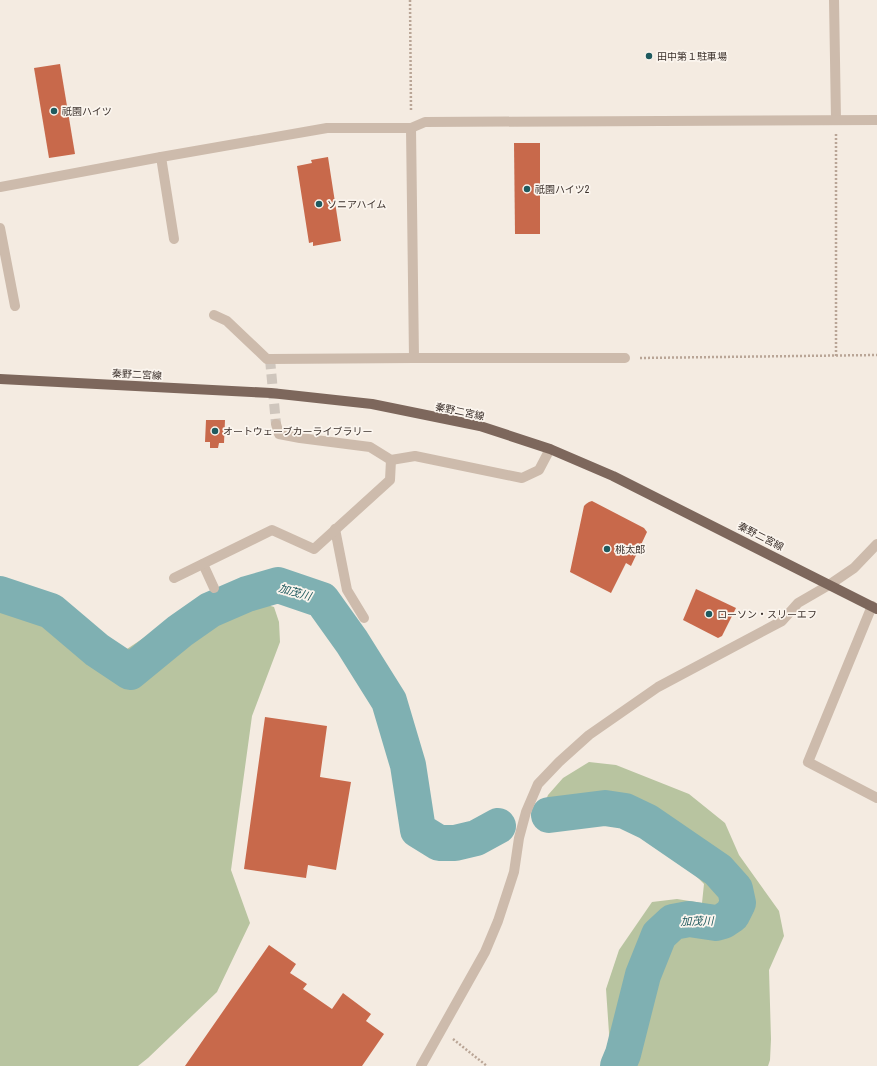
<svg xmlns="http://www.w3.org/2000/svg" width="877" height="1066" viewBox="0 0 877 1066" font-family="'Archivo Narrow','Noto Sans JP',sans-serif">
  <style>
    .green { fill: #b8c4a0 }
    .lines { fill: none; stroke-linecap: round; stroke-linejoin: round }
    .river { stroke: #7fb0b2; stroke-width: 36 }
    .building { fill: #c8694b }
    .minor-tunnel { stroke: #cfc6bd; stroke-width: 10; stroke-dasharray: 10 5; stroke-linecap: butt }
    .path { stroke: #b9a596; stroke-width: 2.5; stroke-dasharray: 2 2; stroke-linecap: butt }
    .service { stroke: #cdbbac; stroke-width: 10 }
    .minor { stroke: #cdbbac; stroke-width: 10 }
    .tertiary { stroke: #cdbbac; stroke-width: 10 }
    .primary { stroke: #7d675c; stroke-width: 10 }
    .poi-dot { fill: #1f5a5e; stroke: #fbf5ee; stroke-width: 1.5 }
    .labels { text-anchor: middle; stroke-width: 3.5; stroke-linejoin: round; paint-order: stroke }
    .poi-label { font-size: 10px; fill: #3b302b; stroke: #fbf5ee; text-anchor: start }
    .street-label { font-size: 10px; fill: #3b302b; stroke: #fbf5ee }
    .water-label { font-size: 11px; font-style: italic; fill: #1f5a5e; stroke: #fbf5ee }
  </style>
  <rect width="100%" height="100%" fill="#f4ebe1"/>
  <!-- green -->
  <g class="green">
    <polygon points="252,600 274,607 279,622 280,642 252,716 231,870 250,923 217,992 148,1058 138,1066 0,1066 0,610 36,623 124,651 145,637 177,620 222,601"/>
    <polygon points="589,762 616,765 689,794 725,823 739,855 779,911 784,936 769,970 771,1039 770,1060 768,1066 608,1066 609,1033 606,989 619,950 652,902 677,899 702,903 704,884 653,832 631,820 607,820 589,817 561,828 546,827 541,812 548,795 563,778"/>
  </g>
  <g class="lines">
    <!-- river -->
    <g class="river">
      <polyline points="0,594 51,611 97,650 130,672 180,631 210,610 247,594 278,585 322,600 352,642 389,701 408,765 418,830 439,843 455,843 476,838 498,826"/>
      <polyline points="549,815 605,808 625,811 648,822 718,870 735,889 738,903 732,915 723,921 716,923 689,919 673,922 659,935 643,975 623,1054 618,1066"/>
    </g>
  </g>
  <!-- building -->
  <g class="building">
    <polygon points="60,64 75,154 49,158 34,68"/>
    <polygon points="514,143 540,143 540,234 515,234"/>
    <polygon points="328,157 341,241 313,246 313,242 309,243 297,166 312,163 311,160"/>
    <polygon points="206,420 225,420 224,443 219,443 218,448 210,448 210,442 205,442"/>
    <polygon points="592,501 644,528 647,532 631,566 626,563 611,593 570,572 584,506 586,504 589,502"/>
    <polygon points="696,589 736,608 722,636 718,638 683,620"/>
    <polygon points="265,717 327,726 320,777 351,782 336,870 308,865 306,878 244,869"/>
    <polygon points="269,945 296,964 290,973 307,984 303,989 332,1009 343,993 371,1014 366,1021 384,1034 362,1066 185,1066"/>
  </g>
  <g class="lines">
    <!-- minor-tunnel -->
    <polyline class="minor-tunnel" points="270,359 276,424"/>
    <!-- path -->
    <g class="path">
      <polyline points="410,0 411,111"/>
      <polyline points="836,134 836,356"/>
      <polyline points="640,358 877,355"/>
      <polyline points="453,1039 487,1066"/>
    </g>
    <!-- service -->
    <g class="service">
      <polyline points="161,157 174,239"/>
      <polyline points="214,315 227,321 267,359 270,359"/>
    </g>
    <!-- minor -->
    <g class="minor">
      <polyline points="834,0 836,120"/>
      <polyline points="411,128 414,358"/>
      <polyline points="0,187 161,157 327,128 411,128 425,122 877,120"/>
      <polyline points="0,228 15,306"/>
      <polyline points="270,359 414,358 625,358"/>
      <polyline points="276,424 279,434 300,438 370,447 391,460 415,456 522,478 539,470 550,449"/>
      <polyline points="335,529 347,590 364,618"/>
      <polyline points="203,564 214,588"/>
      <polyline points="174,578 272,530 314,549 390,480 391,460"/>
      <polyline points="829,585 854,568 877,544"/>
      <polyline points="872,606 808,762 877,798"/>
    </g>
    <!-- tertiary -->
    <polyline class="tertiary" points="421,1066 485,952 498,921 514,872 519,838 526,812 538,784 559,762 589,735 658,687 782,621 798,603 829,585"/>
    <!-- primary -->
    <polyline class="primary" points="0,379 271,393 372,404 480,426 550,449 613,476 877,609"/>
  </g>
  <!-- markers -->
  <g class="poi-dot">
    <circle cx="649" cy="56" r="4"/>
    <circle cx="54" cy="111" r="4"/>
    <circle cx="527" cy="189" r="4"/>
    <circle cx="319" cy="204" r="4"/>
    <circle cx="215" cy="431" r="4"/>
    <circle cx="607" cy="549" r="4"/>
    <circle cx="709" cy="614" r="4"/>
  </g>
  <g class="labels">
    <!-- poi labels -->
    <g class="poi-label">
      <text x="657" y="60">田中第１駐車場</text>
      <text x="62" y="115">祇園ハイツ</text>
      <text x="535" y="193">祇園ハイツ2</text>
      <text x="327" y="208">ソニアハイム</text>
      <text x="223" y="435">オートウェーブカーライブラリー</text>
      <text x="615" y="553">桃太郎</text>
      <text x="717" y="618">ローソン・スリーエフ</text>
    </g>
    <!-- street labels -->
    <g class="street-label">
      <text transform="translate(137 374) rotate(3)" y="4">秦野二宮線</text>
      <text transform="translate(460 411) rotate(12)" y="4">秦野二宮線</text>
      <text transform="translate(761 536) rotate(27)" y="4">秦野二宮線</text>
    </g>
    <!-- water labels -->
    <g class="water-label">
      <text transform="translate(295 592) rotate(16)" y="4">加茂川</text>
      <text transform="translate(697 921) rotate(-1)" y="4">加茂川</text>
    </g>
  </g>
</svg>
